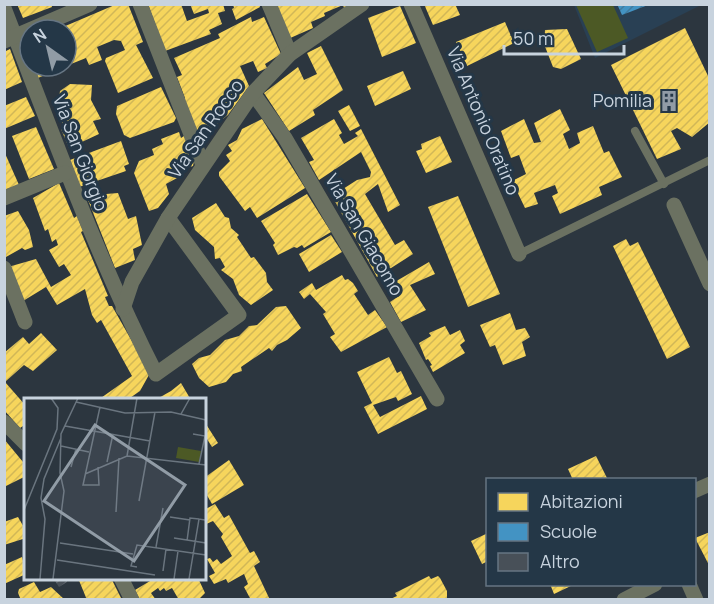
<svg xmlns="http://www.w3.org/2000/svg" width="714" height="604" viewBox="0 0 714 604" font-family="Manrope,sans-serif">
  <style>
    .built { fill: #294054 }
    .pitch { fill: #4c5925 }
    .homes { fill: url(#homes-hatch) }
    .schools { fill: url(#schools-hatch) }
    .building { fill: url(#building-hatch) }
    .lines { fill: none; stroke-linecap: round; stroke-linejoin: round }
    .service { stroke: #6b7161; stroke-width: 8 }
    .minor { stroke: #6b7161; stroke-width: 15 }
    .labels { text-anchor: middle; stroke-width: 6; stroke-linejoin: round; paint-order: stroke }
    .poi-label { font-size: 18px; fill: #c8d3de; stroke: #243747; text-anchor: end }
    .street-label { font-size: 18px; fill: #c8d3de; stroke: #243747 }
    .inset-road { fill: none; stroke: #6a757f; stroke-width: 1.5 }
    .view { fill: #919ca6; fill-opacity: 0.15; stroke: #919ca6; stroke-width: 3 }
    .inset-edge { fill: none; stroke: #c8d3de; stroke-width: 3 }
  </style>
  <defs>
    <pattern id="homes-hatch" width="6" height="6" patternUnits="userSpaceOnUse" patternTransform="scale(1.5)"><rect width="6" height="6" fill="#f6d55c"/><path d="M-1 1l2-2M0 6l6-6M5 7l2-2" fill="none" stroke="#d1b757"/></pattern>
    <pattern id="schools-hatch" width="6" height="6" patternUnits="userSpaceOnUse" patternTransform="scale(1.5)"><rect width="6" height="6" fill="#4393c3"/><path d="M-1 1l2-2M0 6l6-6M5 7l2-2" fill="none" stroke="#417a9d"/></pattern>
    <pattern id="building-hatch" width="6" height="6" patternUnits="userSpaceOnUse" patternTransform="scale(1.5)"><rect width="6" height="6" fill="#485058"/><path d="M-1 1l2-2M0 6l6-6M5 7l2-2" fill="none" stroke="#616870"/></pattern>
  </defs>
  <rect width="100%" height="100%" fill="#2c363f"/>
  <!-- built -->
  <polygon class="built" points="574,5 701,5 595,58"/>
  <!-- pitch -->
  <polygon class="pitch" points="576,5 613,5 628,38 597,52"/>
  <!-- homes -->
  <g class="homes">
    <polygon points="17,4 51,4 52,7 23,18"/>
    <polygon points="117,4 128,4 143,42 136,45 153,78 118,93 105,61 106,58 125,50 121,41 114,40 97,47 102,60 89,65 86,58 66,66 66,30 56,30"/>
    <polygon points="148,4 181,4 187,21 209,13 208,9 194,14 190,4 223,4 225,11 218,13 222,24 209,30 211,34 165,51"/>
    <polygon points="233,4 259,4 260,7 236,20 232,9 234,8"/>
    <polygon points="273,4 353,4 345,11 343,5 324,13 325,16 311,22 313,28 288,39"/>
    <polygon points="424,4 455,4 460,15 433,25"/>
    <polygon points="400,6 416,43 382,57 368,18"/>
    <polygon points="251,17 252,22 264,17 281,54 265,64 267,68 258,72 253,61 240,66 249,86 228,115 200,137 183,99 185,98 177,77 182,75 174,58 220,38 218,34"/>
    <polygon points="505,22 514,43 467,66 456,42"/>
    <polygon points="685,28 710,80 710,122 692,137 677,128 671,131 681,149 657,159 611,65"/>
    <polygon points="567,29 581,59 561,69 553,67 544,44 545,30"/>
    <polygon points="321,46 343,90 313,110 315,115 289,131 264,93 298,67 304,80 317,74 307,53"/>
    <polygon points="10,49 22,82 4,90 4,52"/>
    <polygon points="33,66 66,66 38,78"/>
    <polygon points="403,71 411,89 375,106 367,86"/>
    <polygon points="70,84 92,85 91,100 101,119 93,121 99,134 69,148 61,129 63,124 57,117 57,112 60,91"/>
    <polygon points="161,87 176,118 174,122 130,138 124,135 116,114 117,106"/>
    <polygon points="26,97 35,116 4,129 4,106"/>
    <polygon points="349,105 360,126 350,131 338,111"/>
    <polygon points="560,109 570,130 563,134 569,149 580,143 577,133 593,126 604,153 609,151 622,177 599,187 602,195 560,214 552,196 558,193 555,185 534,193 538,204 525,208 512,181 526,174 519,155 511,158 501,131 524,119 534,143 541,142 534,123"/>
    <polygon points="262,119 305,188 257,218 250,207 245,211 219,176 219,172 230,161 226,155 232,151 228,145 237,140 242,129"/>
    <polygon points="334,119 342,133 339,135 344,144 358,136 355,133 361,129 400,205 388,212 378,184 365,194 395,245 404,240 413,254 377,277 332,196 357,180 370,177 371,172 361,152 319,180 309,162 314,160 301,138"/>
    <polygon points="36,127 54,169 29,179 12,136"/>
    <polygon points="179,132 181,138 184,136 194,161 193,166 175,172 177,178 166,184 169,194 158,208 149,211 134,173 139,161 154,155 152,149 163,144 161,139"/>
    <polygon points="440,136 452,162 426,173 416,151 422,149 421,144"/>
    <polygon points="121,141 129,164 124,166 126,171 79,187 70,160"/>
    <polygon points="4,151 19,185 4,190"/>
    <polygon points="59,183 74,218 77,216 83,231 81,232 108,296 105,297 109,306 112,306 150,373 140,391 127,400 98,400 132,376 101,320 97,323 92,315 85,289 57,305 46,287 23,301 8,267 36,259 51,287 71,275 64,264 59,267 49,250 58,245 56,239 52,242 48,229 45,231 33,198"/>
    <polygon points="118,193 128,219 136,216 142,245 133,249 135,260 115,268 88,200 106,194"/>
    <polygon points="307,194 331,232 304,248 302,245 297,248 294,247 278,255 273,245 275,243 261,221"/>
    <polygon points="458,196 500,294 468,307 428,207"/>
    <polygon points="216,203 225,217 229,218 231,228 239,235 237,237 251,258 254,257 266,273 267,282 273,290 251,305 239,295 233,279 221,270 225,267 220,258 215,259 214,247 195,230 192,218"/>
    <polygon points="18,211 29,230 33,247 25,250 22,248 6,257 4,216"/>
    <polygon points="331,235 342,252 309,272 299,254"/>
    <polygon points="626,239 630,246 638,242 690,347 667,359 613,246"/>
    <polygon points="429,262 435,274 410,285 426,310 401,322 390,302 399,296 393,283"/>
    <polygon points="342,275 345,280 348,279 353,283 358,291 354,294 368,315 375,310 387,327 341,352 330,337 335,334 323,314 326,312 310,294 304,299 299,292 312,283 316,290"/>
    <polygon points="286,306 301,328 287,340 277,345 272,351 269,348 241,367 242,371 233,374 226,382 209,387 199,378 192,364 199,358 210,355 225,340 239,336 249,326 257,325 276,307"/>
    <polygon points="510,313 516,330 525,328 530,337 522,342 526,356 503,365 495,345 490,347 480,325"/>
    <polygon points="445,326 450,335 460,330 465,341 460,345 465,353 433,372 430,366 432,365 428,359 426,360 419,343 431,336 429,333"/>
    <polygon points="41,333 57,350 33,371 24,365 5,382 26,406 26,424 20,428 4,410 4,353 23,337 29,344"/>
    <polygon points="389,357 397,373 401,371 412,394 398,401 396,397 373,405 380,417 421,396 427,409 378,434 364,407 372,403 357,372"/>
    <polygon points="181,383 191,400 155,400 171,391"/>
    <polygon points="204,421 218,443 212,447 207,439 204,441"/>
    <polygon points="4,439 23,462 26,461 26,476 4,487"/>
    <polygon points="596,456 608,480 573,480 568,469"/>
    <polygon points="229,460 244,485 212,504 204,490 204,478"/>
    <polygon points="215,504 224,518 229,515 250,553 254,551 260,562 254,566 270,600 251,600 244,587 248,584 244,574 228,583 226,579 214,584 209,576 215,573 207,559 210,558 213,562 217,559 221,564 232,556 221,537 223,534 213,521 204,525 204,510"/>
    <polygon points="18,517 26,531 26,538 4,545 4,522"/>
    <polygon points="710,532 710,567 695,538"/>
    <polygon points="488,533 488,561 482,564 471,541"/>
    <polygon points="22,557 26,574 4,584 4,565"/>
    <polygon points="429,576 431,579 438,576 440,578 447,591 447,600 388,600 397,596 395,593"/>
    <polygon points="78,578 111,578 122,600 87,600"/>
    <polygon points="155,578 167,578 169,581 173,578 198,578 205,593 198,600 179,600 172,588 166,591 164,588 160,591 158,588 151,593 156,600 140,600 135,590"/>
    <polygon points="34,582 40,592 51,587 65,600 21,600 18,593 19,589"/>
    <polygon points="550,584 575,584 554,594"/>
  </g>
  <!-- schools -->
  <polygon class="schools" points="617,4 648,4 648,5 622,15"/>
  <!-- building -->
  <polygon class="building" points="53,578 66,578 67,582 59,587"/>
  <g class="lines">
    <!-- service -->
    <g class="service">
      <polyline points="635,131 664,184"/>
      <polyline points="519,254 710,160"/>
    </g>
    <!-- minor -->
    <g class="minor">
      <polyline points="140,4 203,165"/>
      <polyline points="269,4 290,54"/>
      <polyline points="411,4 519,254"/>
      <path d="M4 8C52 132 96 256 156 374L239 315 168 218"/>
      <polyline points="4,41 90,4"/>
      <polyline points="253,93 285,138 437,399"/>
      <polyline points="4,198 65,173"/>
      <polyline points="674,205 710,284"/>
      <polyline points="4,268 25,322"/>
      <polyline points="123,309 132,282 168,218 253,93 290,54 362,4"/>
      <polyline points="4,422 26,444"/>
      <polyline points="694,491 710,484"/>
      <polyline points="121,578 132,600"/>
      <polyline points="689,584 696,600"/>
      <polyline points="624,600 655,584"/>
    </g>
  </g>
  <!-- icons -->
  <defs>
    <symbol id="building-bare" viewBox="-9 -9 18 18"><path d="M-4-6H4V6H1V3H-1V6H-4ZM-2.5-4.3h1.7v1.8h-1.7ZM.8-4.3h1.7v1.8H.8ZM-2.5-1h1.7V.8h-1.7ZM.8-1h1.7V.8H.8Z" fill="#919ca6" stroke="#243747" stroke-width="2.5" paint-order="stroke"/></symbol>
  </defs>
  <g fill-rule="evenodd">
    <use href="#building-bare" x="654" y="86" width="30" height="30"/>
  </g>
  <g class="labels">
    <!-- poi labels -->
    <g class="poi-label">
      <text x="652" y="107">Pomilia</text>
    </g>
    <!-- street labels -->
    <g class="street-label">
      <text transform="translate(483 121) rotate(67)" y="6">Via Antonio Oratino</text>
      <text transform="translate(206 129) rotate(-55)" y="6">Via San Rocco</text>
      <text transform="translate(80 153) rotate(69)" y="6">Via San Giorgio</text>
      <text transform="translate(364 235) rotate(60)" y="6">Via San Giacomo</text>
    </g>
  </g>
  <!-- overview -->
  <g transform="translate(24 398)">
    <rect width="182" height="182" fill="#2c363f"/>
    <path d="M154 49 177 53 175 64 152 60Z" fill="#4c5925"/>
    <path class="inset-road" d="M52 4 101 15 147 14 182 22M157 16 166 0M41 28 126 43M169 36 181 38 175 66M37 48 65 54M103 58 113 0M83 64 89 36M47 69 52 51M74 69 75 87H59L76 9M61 76 103 58 182 67M115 103 131 14M0 112 33 31 34 10 27 0M92 114 95 60M146 119 166 122M150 140 182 145M163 143 166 120 175 121M36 145 109 156M132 149 139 110M33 162 131 177M113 169 107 168 113 147 182 157M139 173 142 151M16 181 21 121 17 100 20 81 37 40M29 181 40 93 36 75 37 36 54 0M150 181 154 153M165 181 175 121 181 122"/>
    <path class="view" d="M71 27 161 87 110 163 20 103Z"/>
    <rect width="182" height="182" class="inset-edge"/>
  </g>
  <!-- border -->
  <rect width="714" height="604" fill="none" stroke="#c8d3de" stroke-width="12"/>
  <!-- legend -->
  <rect x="486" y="478" width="210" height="108" fill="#243747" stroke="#667583" stroke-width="1.5"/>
  <rect x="498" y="493" width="30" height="18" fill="#f6d55c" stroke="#667583" stroke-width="1.5"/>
  <text x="540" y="508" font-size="18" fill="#c8d3de">Abitazioni</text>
  <rect x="498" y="523" width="30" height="18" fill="#4393c3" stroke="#667583" stroke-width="1.5"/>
  <text x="540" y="538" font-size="18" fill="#c8d3de">Scuole</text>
  <rect x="498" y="553" width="30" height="18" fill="#485058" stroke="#667583" stroke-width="1.5"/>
  <text x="540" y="568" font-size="18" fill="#c8d3de">Altro</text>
  <!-- north arrow -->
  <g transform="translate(48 48) rotate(326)"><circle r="28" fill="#243747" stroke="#667583" stroke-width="1.5"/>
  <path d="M0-4.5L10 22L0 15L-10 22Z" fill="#919ca6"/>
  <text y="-9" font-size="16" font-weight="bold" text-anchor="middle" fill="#c8d3de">N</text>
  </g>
  <!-- scale -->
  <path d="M504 45v9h120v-9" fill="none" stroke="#c8d3de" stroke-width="3"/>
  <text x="513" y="45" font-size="18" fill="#c8d3de" stroke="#243747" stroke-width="4.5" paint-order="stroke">50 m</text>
</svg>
